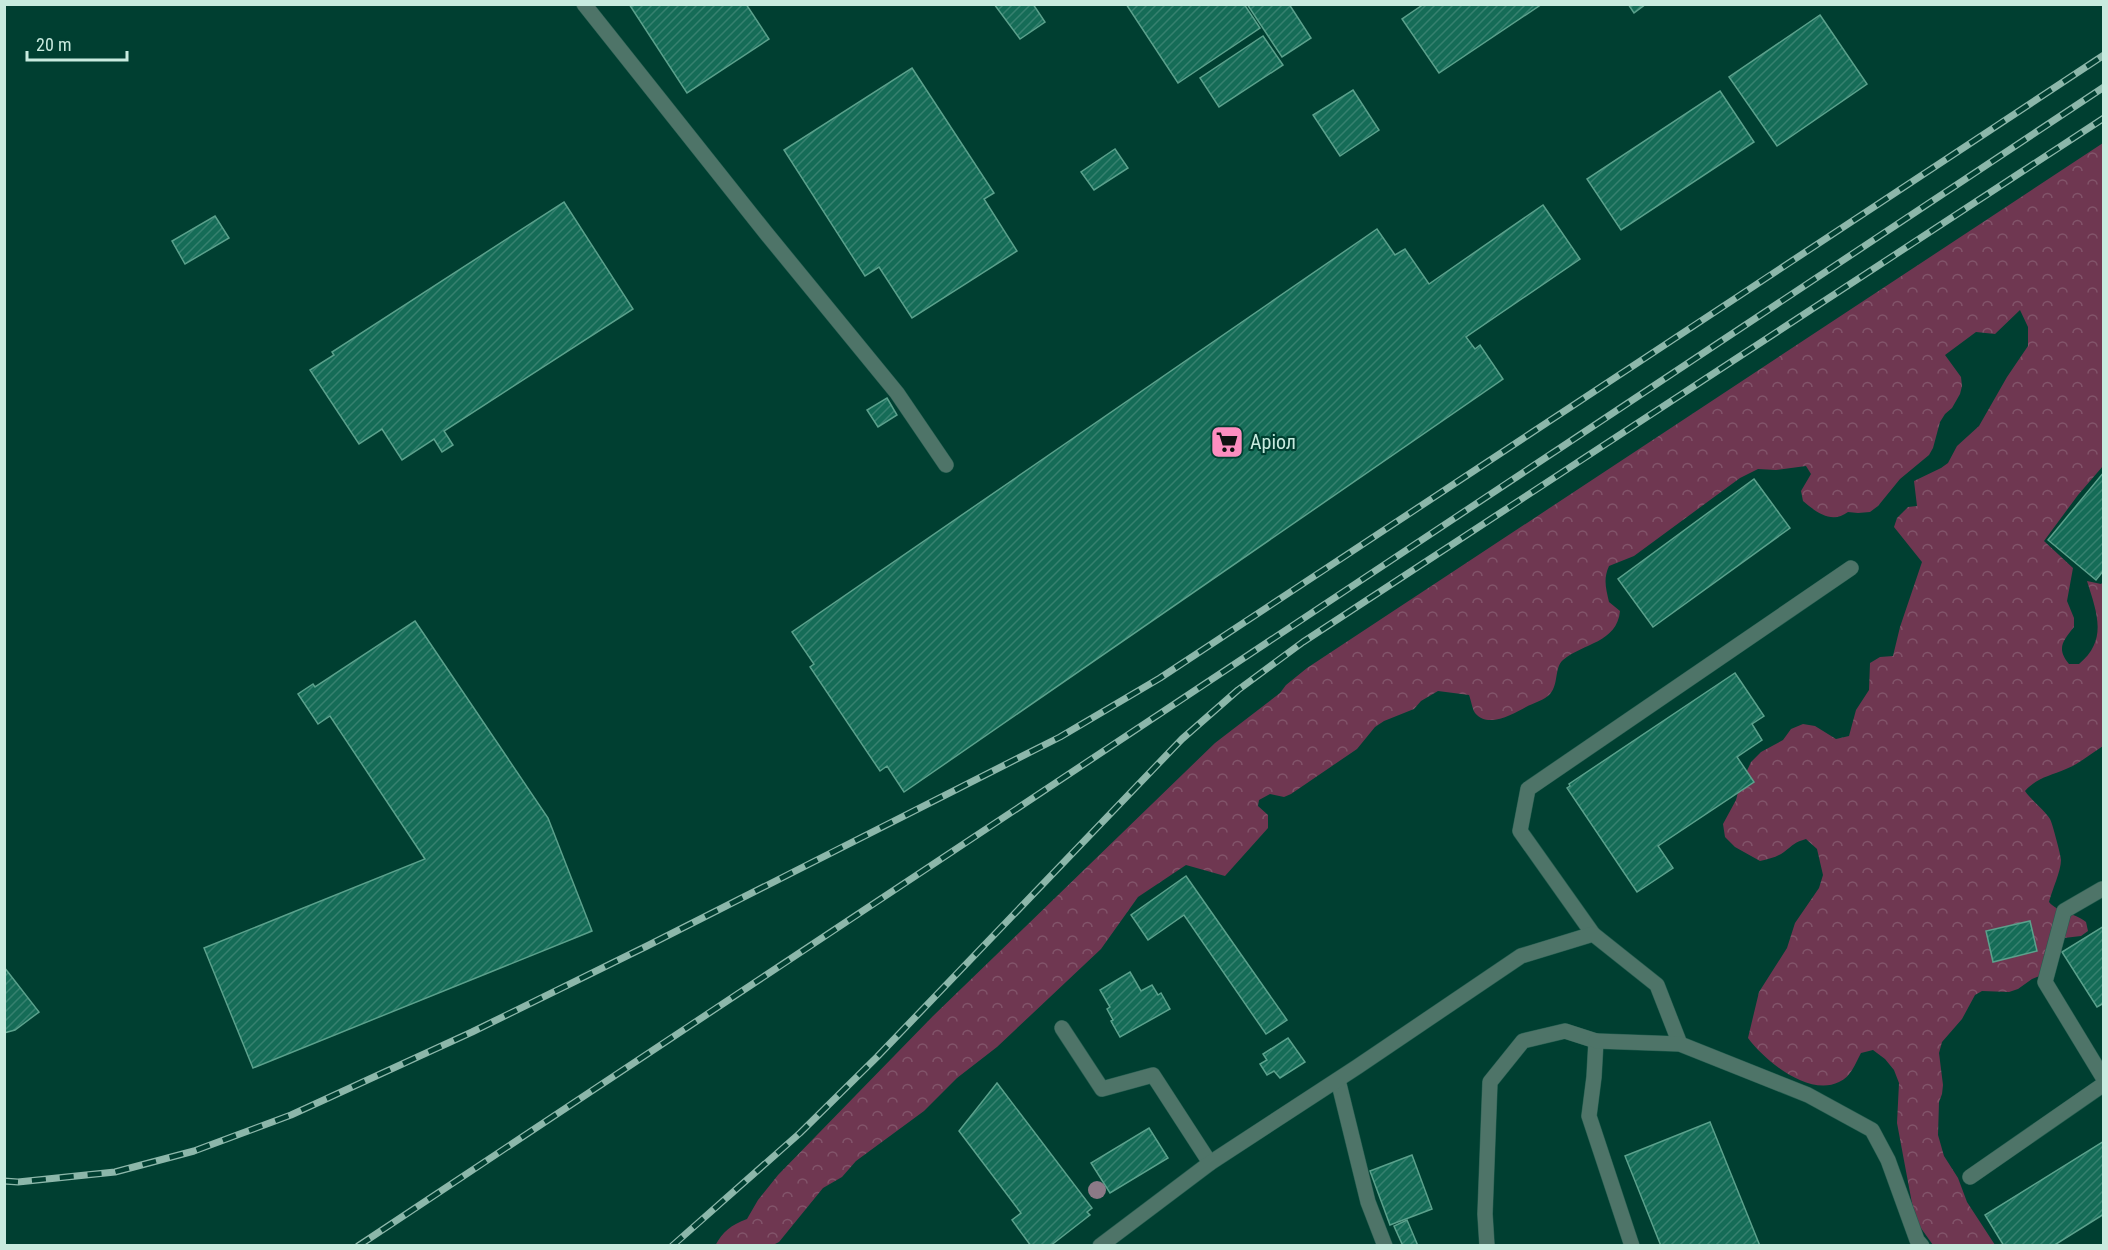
<svg xmlns="http://www.w3.org/2000/svg" width="2108" height="1250" viewBox="0 0 2108 1250" font-family="'Roboto Condensed',sans-serif">
  <style>
    .forest { fill: url(#forest-crowns) }
    .building { fill: url(#building-hatch); stroke: #5ba18c; stroke-width: 1.5 }
    .lines { fill: none; stroke-linecap: round; stroke-linejoin: round }
    .lane-casing { stroke: #245e50; stroke-width: 16 }
    .street-casing { stroke: #245e50; stroke-width: 16 }
    .lane { stroke: #4e7468; stroke-width: 15 }
    .street { stroke: #4e7468; stroke-width: 15 }
    .rail-casing { stroke: #8cb7aa; stroke-width: 7 }
    .rail { stroke: #003f31; stroke-width: 4.5; stroke-dasharray: 14; stroke-linecap: butt }
    .tree { fill: #8c7a87 }
    .labels { text-anchor: middle; stroke-width: 4.5; stroke-linejoin: round; paint-order: stroke }
    .poi-label { font-size: 20px; fill: #c8ebdf; stroke: #003f31; text-anchor: start }
  </style>
  <defs>
    <pattern id="forest-crowns" width="20" height="18" patternUnits="userSpaceOnUse" patternTransform="scale(1.5)"><rect width="20" height="18" fill="#6f3751"/><path d="M2 6a3 3 0 1 1 6 0M12 15a3 3 0 1 1 6 0" fill="none" stroke="#82546a"/></pattern>
    <pattern id="building-hatch" width="6" height="6" patternUnits="userSpaceOnUse" patternTransform="scale(1.5)"><rect width="6" height="6" fill="#156c57"/><path d="M-1 1l2-2M0 6l6-6M5 7l2-2" fill="none" stroke="#36816f"/></pattern>
  </defs>
  <rect width="100%" height="100%" fill="#003f31"/>
  <!-- forest -->
  <path class="forest" d="M2103 143V466L2078 495 2044 541 2073 568 2067 601 2074 618V627C2063 641 2056 648 2069 664H2079C2108 640 2097 613 2087 581L2101 584 2103 582V746C2092 753 2079 764 2066 769 2050 776 2038 777 2025 791 2032 801 2045 811 2050 819 2052 822 2061 856 2061 860 2061 871 2052 890 2049 902 2058 913 2074 912 2086 922L2088 931 2081 936 2064 938 2052 971 2032 979 2018 989 2009 992 1982 991 1975 995 1962 1019 1942 1042 1939 1053 1943 1085 1942 1094 1939 1102 1938 1135 1944 1156 1958 1178 1967 1202 1995 1245H1933L1918 1224 1914 1214 1897 1123 1899 1083 1894 1070 1885 1059 1873 1050 1861 1053C1855 1064 1851 1077 1839 1082 1809 1097 1765 1061 1748 1038L1759 992 1787 948 1795 923 1819 888 1823 875 1817 849 1806 839C1795 842 1793 845 1784 852 1777 857 1769 859 1760 861L1735 847 1725 837 1723 824 1736 800 1739 788 1751 762 1761 752 1783 740 1791 729 1803 724 1815 726 1836 739 1849 736 1856 710 1869 690 1870 663 1880 657 1893 656 1900 627 1922 562 1894 527 1897 518 1908 507 1917 506 1914 481 1941 468 1948 463 1957 446 1979 426 2007 377 2028 346V327L2020 310 1995 334 1976 332 1945 355 1961 377 1962 386 1960 394 1952 408 1945 414 1940 422 1933 448 1929 455 1900 479 1878 506 1870 512 1858 513 1848 512C1832 524 1817 513 1803 501L1801 491 1811 474 1806 466 1776 470 1758 469 1740 478 1634 556 1609 566C1603 579 1606 589 1609 602L1620 611C1617 643 1583 643 1563 660 1554 668 1559 684 1550 694 1545 700 1533 703 1526 707 1513 714 1488 729 1475 713 1472 708 1471 700 1469 695L1438 691 1421 701 1414 709 1384 721 1375 727 1357 749 1291 794 1284 797 1270 794 1259 800 1258 806 1268 815V828L1225 876 1186 865 1138 897 1101 949 997 1047 957 1078 924 1111 856 1161 842 1177 823 1188 779 1242 773 1245 715 1246C723 1231 731 1225 747 1219L758 1200 778 1175 933 1016 1215 743 1280 693 1286 685 1307 668Z"/>
  <!-- building -->
  <g class="building">
    <polygon points="629,4 746,4 769,39 687,93"/>
    <polygon points="994,4 1033,4 1045,22 1020,39"/>
    <polygon points="1126,4 1244,4 1260,28 1178,83"/>
    <polygon points="1247,4 1289,4 1311,38 1282,57"/>
    <polygon points="1424,4 1542,4 1439,73 1402,19"/>
    <polygon points="1628,4 1646,4 1634,13"/>
    <polygon points="1820,15 1867,84 1777,146 1729,77"/>
    <polygon points="1263,36 1283,65 1219,107 1200,78"/>
    <polygon points="912,68 994,193 984,199 1017,251 912,318 879,267 865,276 784,150"/>
    <polygon points="1353,90 1379,130 1340,156 1313,115"/>
    <polygon points="1720,91 1754,142 1621,230 1587,179"/>
    <polygon points="1115,149 1128,168 1094,190 1081,172"/>
    <polygon points="564,202 633,309 444,431 453,445 442,452 434,439 402,460 382,429 359,444 310,370 334,355 332,352"/>
    <polygon points="1543,205 1580,259 1466,337 1475,349 1480,345 1503,379 904,792 887,766 880,771 810,667 814,664 792,632 1377,229 1395,255 1405,249 1429,284"/>
    <polygon points="215,216 229,238 185,264 172,241"/>
    <polygon points="887,398 897,415 878,427 867,410"/>
    <polygon points="2104,472 2104,570 2096,580 2048,540"/>
    <polygon points="1754,479 1790,528 1653,627 1618,579"/>
    <polygon points="415,621 548,818 592,931 253,1068 204,948 425,859 330,716 318,724 298,694 313,684 315,687"/>
    <polygon points="1735,673 1764,716 1752,724 1762,740 1737,757 1754,782 1658,846 1673,868 1637,892 1567,788 1570,786 1569,784"/>
    <polygon points="1186,876 1287,1020 1266,1034 1184,915 1148,940 1131,915"/>
    <polygon points="2030,921 2037,951 1993,962 1986,931"/>
    <polygon points="2104,926 2104,1003 2097,1007 2062,952"/>
    <polygon points="4,967 39,1012 15,1030 4,1033"/>
    <polygon points="1130,972 1141,991 1152,985 1158,995 1161,993 1170,1009 1120,1037 1111,1021 1113,1020 1107,1009 1110,1007 1100,990"/>
    <polygon points="1288,1038 1305,1062 1280,1078 1274,1071 1267,1075 1260,1064 1267,1060 1263,1054"/>
    <polygon points="997,1083 1092,1208 1087,1212 1090,1215 1050,1246 1031,1246 1012,1220 1021,1213 959,1131"/>
    <polygon points="1710,1122 1760,1246 1661,1246 1625,1156"/>
    <polygon points="1149,1128 1168,1158 1110,1193 1091,1163"/>
    <polygon points="2104,1141 2104,1214 2053,1246 2004,1246 1985,1215"/>
    <polygon points="1412,1155 1432,1209 1390,1225 1370,1171"/>
    <polygon points="1407,1220 1418,1246 1403,1246 1394,1226"/>
  </g>
  <g class="lines">
    <defs>
      <g id="lane">
        <polyline points="584,4 766,233 897,393 946,465"/>
        <polyline points="2102,889 2064,911 2045,982 2104,1079"/>
        <polyline points="1593,934 1520,831 1528,789 1851,568"/>
        <polyline points="1062,1028 1102,1089 1153,1075 1210,1163"/>
        <polyline points="1338,1080 1368,1202 1385,1246"/>
        <polyline points="1970,1177 2104,1084"/>
        <polyline points="1100,1246 1210,1163 1357,1067 1521,956 1593,934 1657,985 1680,1044"/>
        <polyline points="1487,1246 1485,1214 1490,1082 1523,1041 1565,1031 1596,1041 1594,1077 1589,1116 1632,1246"/>
      </g>
      <polyline id="street" points="1596,1041 1680,1044 1808,1095 1872,1130 1888,1160 1917,1240 1922,1246"/>
    </defs>
    <!-- lane casing -->
    <use href="#lane" class="lane-casing"/>
    <!-- street casing -->
    <use href="#street" class="street-casing"/>
    <!-- lane -->
    <use href="#lane" class="lane"/>
    <!-- street -->
    <use href="#street" class="street"/>
    <defs>
      <g id="rail">
        <polyline points="4,1181 18,1182 115,1172 194,1151 291,1115 472,1032 647,946 1060,737 1160,678 2104,55"/>
        <polyline points="358,1246 2104,87"/>
        <polyline points="672,1246 800,1133 877,1057 1182,739 1238,690 1303,642 2104,118"/>
      </g>
    </defs>
    <!-- rail casing -->
    <use href="#rail" class="rail-casing"/>
    <!-- rail -->
    <use href="#rail" class="rail"/>
  </g>
  <!-- trees -->
  <circle class="tree" cx="1097" cy="1190" r="9"/>
  <!-- icons -->
  <defs>
    <symbol id="supermarket-square" viewBox="-11 -11 22 22"><rect x="-9" y="-9" width="18" height="18" rx="4" fill="#fd8ec0" stroke="#003f31"/><path d="M-6-5.5h2.5l.6 2H6L4.5 2H-2.5L-4.4-4H-6ZM-1.5 3.2a1.3 1.3 0 1 0 .1 0ZM3 3.2a1.3 1.3 0 1 0 .1 0Z" fill="#111"/></symbol>
  </defs>
  <g fill-rule="evenodd">
    <use href="#supermarket-square" x="1208" y="423" width="38" height="38"/>
  </g>
  <g class="labels">
    <!-- poi labels -->
    <g class="poi-label">
      <text x="1250" y="449">Аріол</text>
    </g>
  </g>
  <!-- border -->
  <rect width="2108" height="1250" fill="none" stroke="#c8ebdf" stroke-width="12"/>
  <!-- scale -->
  <path d="M27 51v9h100v-9" fill="none" stroke="#c8ebdf" stroke-width="3"/>
  <text x="36" y="51" font-size="18" fill="#c8ebdf" stroke="#003f31" stroke-width="4.5" paint-order="stroke">20 m</text>
</svg>
